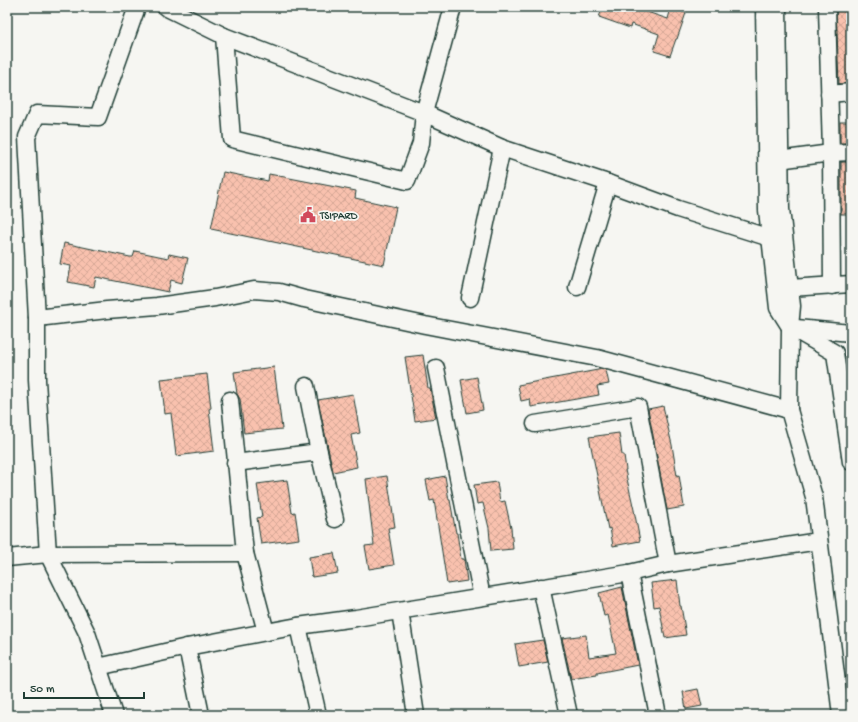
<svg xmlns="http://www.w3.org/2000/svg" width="858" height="722" viewBox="0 0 858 722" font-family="'Gochi Hand',sans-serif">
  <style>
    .building { fill: url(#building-cross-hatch); stroke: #1f3d34 }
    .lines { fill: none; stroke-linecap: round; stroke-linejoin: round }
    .minor-casing { stroke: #1f3d34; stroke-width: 19 }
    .minor { stroke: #f6f6f2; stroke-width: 16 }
    .labels { text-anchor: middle; stroke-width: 3.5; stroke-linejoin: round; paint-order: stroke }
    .poi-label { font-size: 11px; fill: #1f3d34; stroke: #f6f6f2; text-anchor: start }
  </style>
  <defs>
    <pattern id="building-cross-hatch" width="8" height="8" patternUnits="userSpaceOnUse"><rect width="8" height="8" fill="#f9c1ae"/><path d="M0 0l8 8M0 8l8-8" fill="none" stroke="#d5a796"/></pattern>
  </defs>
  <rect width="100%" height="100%" fill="#f6f6f2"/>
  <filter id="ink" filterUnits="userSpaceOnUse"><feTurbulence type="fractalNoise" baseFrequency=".025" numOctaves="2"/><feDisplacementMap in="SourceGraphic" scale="8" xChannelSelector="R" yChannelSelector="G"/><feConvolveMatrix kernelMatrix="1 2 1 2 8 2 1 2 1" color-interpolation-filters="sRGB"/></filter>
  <g filter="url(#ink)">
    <!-- building -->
    <g class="building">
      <polygon points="603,7 632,7 668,19 671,8 686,13 677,39 676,39 670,56 654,51 659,34 631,24 630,28 599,17"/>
      <polygon points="836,7 851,7 851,83 839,84"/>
      <rect x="840" y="122" width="11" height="21"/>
      <rect x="841" y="162" width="10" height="52"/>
      <polygon points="223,172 268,181 269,174 356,191 355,198 396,207 384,265 211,229"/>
      <polygon points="64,243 130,257 133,257 135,251 168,258 169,254 188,258 182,283 171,280 168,292 96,277 94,287 68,282 71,266 60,264"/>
      <polygon points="423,355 428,388 430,388 436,418 415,421 405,357"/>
      <polygon points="274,367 282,429 244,433 240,399 237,394 234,372"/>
      <polygon points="603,369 606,370 609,384 597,386 599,395 531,407 530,399 521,401 518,385"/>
      <polygon points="207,374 211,408 209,409 214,451 176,456 171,413 165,414 161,379"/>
      <polygon points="477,377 483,410 467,413 461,380"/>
      <polygon points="353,394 360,433 351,435 357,467 333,472 318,400"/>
      <polygon points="663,406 672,445 677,476 679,475 684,507 667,510 648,409"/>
      <polygon points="619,433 622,455 624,455 626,470 625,470 634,510 640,541 613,546 610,528 608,529 589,437"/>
      <polygon points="387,476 395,527 388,528 394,565 369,569 365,546 374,545 366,479"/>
      <polygon points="445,476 449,500 450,500 456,533 457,533 461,559 464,559 467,581 447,584 434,500 430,501 426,480"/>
      <polygon points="287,480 292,513 295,512 299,539 261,544 257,518 262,517 257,484"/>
      <polygon points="497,482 500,502 505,501 511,528 513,549 491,551 489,528 483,503 477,504 474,485"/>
      <polygon points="334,553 338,573 312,577 309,557"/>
      <polygon points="677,580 680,606 681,606 686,635 665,638 659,606 654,607 651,583"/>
      <polygon points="622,587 638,665 597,673 597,675 571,679 562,638 586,635 589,657 616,653 608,615 604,616 599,593"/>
      <polygon points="543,640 548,662 519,667 515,644"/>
      <polygon points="698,689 702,706 686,709 683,692"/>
    </g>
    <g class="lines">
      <defs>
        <g id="minor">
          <polyline points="165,7 224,36 424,113 502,148 602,181 678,209 770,238"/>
          <polyline points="764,7 767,210 778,308 790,327 835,353 851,462"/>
          <polyline points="778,7 781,209 792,306 790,327 789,410 814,497 841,715"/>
          <polyline points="827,7 831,153 832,286"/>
          <polyline points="224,36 232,139 407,181 421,143 424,113 453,7"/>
          <polyline points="829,94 851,92"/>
          <polyline points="771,161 831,153 851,152"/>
          <polyline points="577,287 608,183"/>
          <polyline points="790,288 851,284"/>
          <polyline points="470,298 502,148"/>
          <polyline points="37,318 107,310 157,306 215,298 254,290 279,292 304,299 425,325 597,358 789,410"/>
          <polyline points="796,328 851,333"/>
          <polyline points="436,368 482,597"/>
          <polyline points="306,386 319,452"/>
          <polyline points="535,424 638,407 668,564"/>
          <polyline points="235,463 319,452 335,519"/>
          <polyline points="245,553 266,632"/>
          <polyline points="7,558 48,554 245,553 230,400"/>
          <polyline points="629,573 658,715"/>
          <polyline points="541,587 569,715"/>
          <polyline points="400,611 416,715"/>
          <polyline points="298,626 318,715"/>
          <polyline points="187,647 201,715"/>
          <polyline points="98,667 187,647 298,626 356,618 629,573 668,564 819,541"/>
          <polyline points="114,715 87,633 48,554 37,380 37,318 27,137 37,114 98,117 137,7"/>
        </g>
      </defs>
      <!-- minor casing -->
      <use href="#minor" class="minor-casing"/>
      <!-- minor -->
      <use href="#minor" class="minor"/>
    </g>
  </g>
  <!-- icons -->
  <defs>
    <symbol id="civic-bare" viewBox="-9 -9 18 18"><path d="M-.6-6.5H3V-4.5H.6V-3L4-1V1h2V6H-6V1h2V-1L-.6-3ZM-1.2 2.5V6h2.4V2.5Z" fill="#d1495b" stroke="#f6f6f2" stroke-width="2.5" paint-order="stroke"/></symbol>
  </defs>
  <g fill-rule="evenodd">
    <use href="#civic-bare" x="297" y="204" width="22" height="22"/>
  </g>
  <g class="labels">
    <!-- poi labels -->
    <g class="poi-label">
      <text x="320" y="219">TSIPARD</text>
    </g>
  </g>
  <!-- margin -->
  <rect width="858" height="722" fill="none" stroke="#f6f6f2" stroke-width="24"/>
  <rect x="12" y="12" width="834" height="698" fill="none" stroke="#1f3d34" stroke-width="1.5" filter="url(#ink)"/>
  <!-- scale -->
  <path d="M24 692v6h120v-6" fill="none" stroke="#1f3d34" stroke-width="2"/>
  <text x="30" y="692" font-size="12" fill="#1f3d34" stroke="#f6f6f2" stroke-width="3" paint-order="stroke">50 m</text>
</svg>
